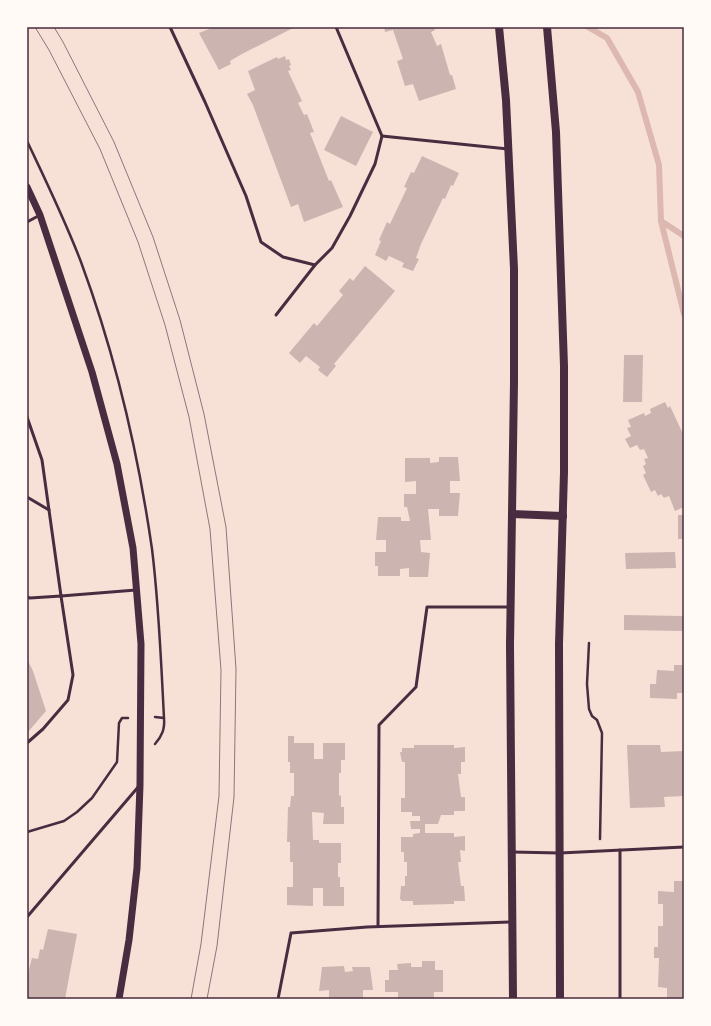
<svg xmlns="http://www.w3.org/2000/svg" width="711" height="1026" viewBox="0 0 711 1026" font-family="Barlow,sans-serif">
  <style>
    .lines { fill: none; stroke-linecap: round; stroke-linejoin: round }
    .stream { stroke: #dcb8b0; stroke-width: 6 }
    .building { fill: #ccb4b1 }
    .path { stroke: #4a2c40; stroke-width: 2.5 }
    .service { stroke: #4a2c40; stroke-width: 3 }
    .tertiary { stroke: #4a2c40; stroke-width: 7 }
    .secondary { stroke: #4a2c40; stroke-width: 8 }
    .tram { stroke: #8f747c; stroke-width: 1 }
    .neatline { fill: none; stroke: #4a2c40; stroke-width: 1.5 }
  </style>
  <rect width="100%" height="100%" fill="#f7e1d7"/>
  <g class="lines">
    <!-- stream -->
    <g class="stream">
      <polyline points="588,27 607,38 638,92 659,165 661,221 684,314"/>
      <polyline points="661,221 684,236"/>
    </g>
  </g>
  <!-- building -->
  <g class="building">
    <polygon points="214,27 295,27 242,54 230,61 231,64 219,70 199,33"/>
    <polygon points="384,27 434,27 435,30 431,32 437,46 441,44 450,75 452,75 456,89 419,101 413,84 405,86 397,61 403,59 393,30 385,32"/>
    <polygon points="285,56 286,60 289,59 291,65 289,66 291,70 288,71 302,101 298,103 304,115 307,114 314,132 310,133 329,181 331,180 343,207 304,222 298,204 291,207 253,105 247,94 255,90 248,71 277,57 278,59"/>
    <polygon points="341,116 373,132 356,166 324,150"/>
    <polygon points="422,156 459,173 453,186 451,185 445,199 443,198 421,244 416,258 419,259 413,271 402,267 404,263 389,256 386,261 375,255 381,241 379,240 387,222 390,224 407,188 404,187 411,172 414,173"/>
    <polygon points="365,266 395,291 334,364 336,366 327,377 318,370 320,367 306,356 300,363 289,353 314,323 317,326 343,295 339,291 350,278 353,281"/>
    <polygon points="624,355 643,355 642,402 623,402"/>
    <polygon points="665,402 668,408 670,406 684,436 684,507 675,511 669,496 664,498 661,494 658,496 655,490 651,492 643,475 646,473 643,466 646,464 644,459 648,458 644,449 640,450 637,445 630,448 625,439 631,436 627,428 631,427 628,420 644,413 645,416 651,413 650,409"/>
    <polygon points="439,457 458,457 460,481 450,481 450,493 460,493 458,516 439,516 439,509 428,509 431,540 420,540 421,552 430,553 428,577 409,577 409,568 400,569 400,576 378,576 378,566 375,566 375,552 386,552 386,540 376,540 378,517 401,517 401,521 410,521 407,507 404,507 404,494 416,494 416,481 405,482 405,458 430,458 430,463 439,462"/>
    <rect x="678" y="515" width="6" height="24"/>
    <polygon points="675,552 676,568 626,569 625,553"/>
    <polygon points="624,615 684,616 684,631 624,630"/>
    <polygon points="27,659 33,671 46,711 27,733"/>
    <polygon points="674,665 684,665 684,693 677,693 677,699 650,698 650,684 656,684 657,670 674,671"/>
    <polygon points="288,736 294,736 294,743 314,743 314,759 323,759 323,743 345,743 345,760 341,760 341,773 339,773 339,795 341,796 341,807 344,807 344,824 323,824 324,813 312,812 313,840 319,840 319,843 341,843 341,863 338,863 338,877 340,877 340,887 344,887 344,906 323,906 323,888 313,888 313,906 287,905 287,887 293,887 293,862 290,862 290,842 287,842 288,807 290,807 291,796 294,796 294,773 290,773 290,762 288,762"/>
    <polygon points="414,745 454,745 454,748 465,747 465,762 461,762 461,774 458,774 461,797 465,797 465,811 454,811 454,815 441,815 438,824 425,824 425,833 454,833 454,837 465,836 465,851 460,850 461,862 458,862 461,886 464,886 465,901 454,901 454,904 413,905 413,901 402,901 400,899 401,886 405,886 405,876 407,876 407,862 404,862 404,852 401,852 401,837 413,837 413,834 420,833 420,829 411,829 410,821 420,821 420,816 412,816 412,812 401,812 401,798 405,798 405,762 402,762 400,752 402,752 402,748 414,748"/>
    <polygon points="627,745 660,745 661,752 684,751 684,796 664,797 665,807 630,808"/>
    <polygon points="674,881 684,881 684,999 667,999 667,988 658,987 659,958 654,958 654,947 658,947 658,926 663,926 663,904 658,904 658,891 674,892"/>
    <polygon points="48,929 77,934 65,999 27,999 27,977 32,958 38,959 40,949 43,950"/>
    <polygon points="422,961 435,961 435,970 443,970 443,992 434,992 434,999 398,999 398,992 385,992 385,980 389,980 389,970 398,970 397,964 411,963 411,967 422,967"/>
    <polygon points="344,966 345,972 353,971 352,967 370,967 373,990 363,990 363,999 329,999 329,990 319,991 322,967"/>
  </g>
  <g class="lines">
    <!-- path -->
    <g class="path">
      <path d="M27 141C46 181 65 220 81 262 115 354 138 452 152 549 159 605 161 661 164 718L155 717"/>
      <polyline points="589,643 587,684 589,709 592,716 597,720 602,733 600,839"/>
      <path d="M155 744C162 736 165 729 164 718"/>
      <polyline points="27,832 64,821 77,812 92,798 117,762 119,723 122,718 128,718"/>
    </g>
    <!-- service -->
    <g class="service">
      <polyline points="170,27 205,102 246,196 261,242 283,257 315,265 332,248 350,216 375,164 382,136 336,27"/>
      <polyline points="382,136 508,149"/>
      <polyline points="27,222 40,215"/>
      <polyline points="276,315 315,265"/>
      <polyline points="27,417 42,460 61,596 136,590"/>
      <polyline points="27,497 49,510"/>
      <polyline points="27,597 30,598 61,596 73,675 68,700 43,729 27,743"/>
      <polyline points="512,852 560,853 684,847"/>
      <polyline points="27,917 139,786"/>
      <polyline points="378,926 379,725 416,687 427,607 510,607"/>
      <polyline points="278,999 291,933 367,927 512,922"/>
      <polyline points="620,999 620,850"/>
    </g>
    <!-- tertiary -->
    <polyline class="tertiary" points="27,187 40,215 92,372 117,464 133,548 141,644 140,785 137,868 129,940 119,999"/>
    <!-- secondary -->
    <g class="secondary">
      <polyline points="499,27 506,100 514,269 514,382 510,645 513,999"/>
      <polyline points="547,27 556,132 564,366 564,472 559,644 560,999"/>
      <polyline points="512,514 563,516"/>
    </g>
    <!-- tram -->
    <g class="tram">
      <polyline points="35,27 49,50 100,149 138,242 165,325 189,417 210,529 221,670 219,796 201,944 191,999"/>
      <polyline points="54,27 63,42 114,142 153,237 180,320 204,414 226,527 236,669 234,797 217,946 207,999"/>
    </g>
  </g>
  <!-- border -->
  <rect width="711" height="1026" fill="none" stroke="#fffaf5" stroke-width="56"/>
  <rect x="28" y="28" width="655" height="970" class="neatline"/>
</svg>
